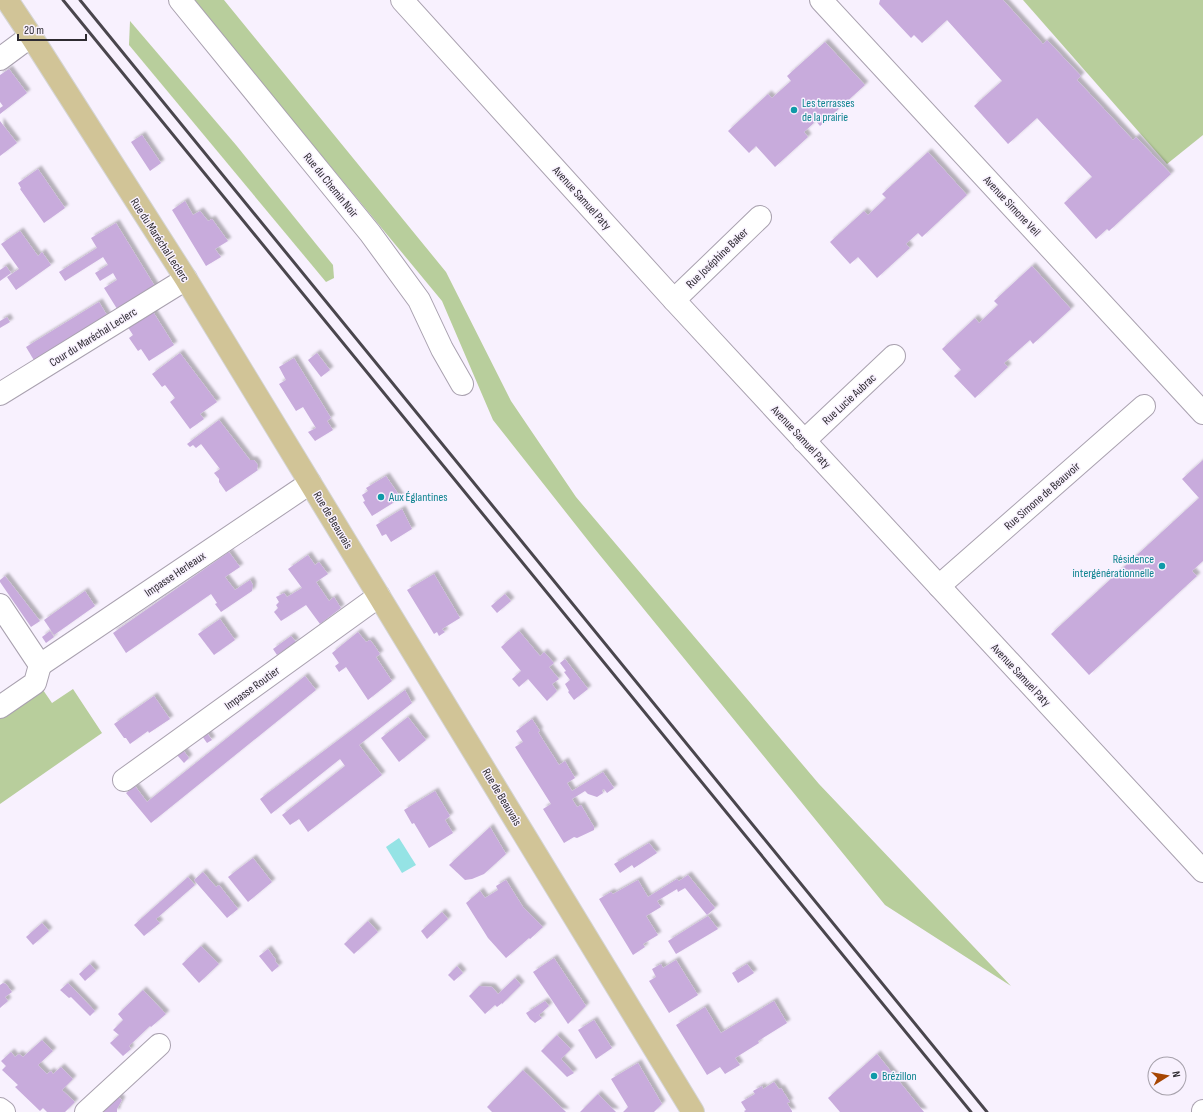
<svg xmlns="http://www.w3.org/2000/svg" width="1203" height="1112" viewBox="0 0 1203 1112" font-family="'Sofia Sans Condensed',sans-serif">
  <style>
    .green { fill: #b8ce9c }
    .water { fill: #95e3e5 }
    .building { fill: #c8abdc; filter: url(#shadow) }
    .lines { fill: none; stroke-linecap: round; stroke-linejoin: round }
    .minor-casing { stroke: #a9a1af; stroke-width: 24 }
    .major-casing { stroke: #d5d5d6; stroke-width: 24 }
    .minor { stroke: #fff; stroke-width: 22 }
    .major { stroke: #d1c497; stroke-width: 22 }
    .rail { stroke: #4a464d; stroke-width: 3 }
    .culture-dot { fill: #0f9aa8; stroke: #f8f1fe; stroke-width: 1.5 }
    .labels { text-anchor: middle; stroke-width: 3; stroke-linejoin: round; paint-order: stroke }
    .culture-label { font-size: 12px; fill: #0d838f; stroke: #f8f1fe; text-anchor: start }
    .street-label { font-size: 12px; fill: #2e2b31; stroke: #f8f1fe }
  </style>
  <defs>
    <filter id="shadow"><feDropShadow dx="3.5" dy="-3.5" stdDeviation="1" flood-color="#0004"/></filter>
  </defs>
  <rect width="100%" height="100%" fill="#f8f1fe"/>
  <!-- green -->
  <g class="green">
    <polygon points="193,0 224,0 446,272 511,401 576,497 819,784 1011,986 885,905 594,548 493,420 442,301"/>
    <polygon points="1023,0 1203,0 1203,135 1167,164"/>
    <polygon points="130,21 236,145 333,265 334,278 326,282 129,45"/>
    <polygon points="73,689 102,733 0,804 0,719 43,690 52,703"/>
  </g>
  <!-- water -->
  <polygon class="water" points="399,838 416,865 402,873 386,847"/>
  <!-- building -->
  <g class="building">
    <polygon points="880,0 1003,0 1043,44 1047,40 1081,76 1077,80 1133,140 1136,137 1171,174 1109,231 1107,229 1096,239 1064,203 1092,177 1037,118 1008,144 974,106 1002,81 947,20 922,43 914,35 911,38 879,4"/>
    <polygon points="825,42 865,85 820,126 816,121 804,132 808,137 775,167 756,146 749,153 728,131 768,94 772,98 791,81 787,76"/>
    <polygon points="9,69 27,93 0,114 0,108 3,106 0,102 0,75"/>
    <polygon points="0,121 17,143 0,156"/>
    <polygon points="142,135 161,163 150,171 131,142"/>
    <polygon points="928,152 967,195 922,237 918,233 908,242 906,244 910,248 877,278 858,257 850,264 830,242 864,211 868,215 886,198 882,194"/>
    <polygon points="38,169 65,208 44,223 20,189 21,188 18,183"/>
    <polygon points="185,201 193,215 200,211 208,221 212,219 228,241 215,249 221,257 206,266 172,210"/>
    <polygon points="116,223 156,288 119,312 104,288 117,280 113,273 100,281 95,273 108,265 103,257 65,281 59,272 97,248 91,238"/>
    <polygon points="20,231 38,256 42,252 51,265 16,290 7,277 19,269 1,244"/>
    <polygon points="6,266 11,273 0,281 0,270"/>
    <polygon points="1032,266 1071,309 1033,344 1030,340 1004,363 1008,367 975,398 954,376 961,370 942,349 975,318 979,323 998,305 994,301"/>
    <polygon points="99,302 108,317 35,362 26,347"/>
    <polygon points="150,307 174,345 149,361 141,349 138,351 129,338 133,335 125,323"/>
    <polygon points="7,317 10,322 0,328 0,321"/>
    <polygon points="180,353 217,402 200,414 204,419 190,429 170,402 175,398 165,385 162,387 152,374"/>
    <polygon points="317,353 330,370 321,377 308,360"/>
    <polygon points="294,358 331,418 327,421 333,430 315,441 308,432 316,428 303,407 296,411 279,384 286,380 279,367"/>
    <polygon points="219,420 250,460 254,460 258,465 257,469 258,470 226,492 219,482 219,479 214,473 220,469 201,444 196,448 193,445 190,447 187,444"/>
    <polygon points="1203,460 1203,561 1192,571 1197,576 1089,675 1051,634 1199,498 1182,479"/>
    <polygon points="386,476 401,498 372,516 363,502 365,501 362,495 368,491 366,488"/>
    <polygon points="402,509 412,529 391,542 386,534 382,536 376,525"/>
    <polygon points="229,552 240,567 225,577 235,590 250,580 253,585 252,591 221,612 215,604 217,603 211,594 126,653 113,633"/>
    <polygon points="308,555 315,565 319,562 328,574 316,582 329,601 334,597 341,608 320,624 306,605 281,621 274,612 278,608 276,605 279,602 276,597 284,593 287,597 302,588 288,569"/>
    <polygon points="434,574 460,618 442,629 445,632 439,636 437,632 434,634 407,590"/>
    <polygon points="5,576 40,621 31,627 0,582 0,580"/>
    <polygon points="85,591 95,606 54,635 44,620"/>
    <polygon points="505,594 511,601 497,613 491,606"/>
    <polygon points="220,619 235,640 214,655 198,634"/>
    <polygon points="50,631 54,637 46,643 42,637"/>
    <polygon points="519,631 540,656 544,652 554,663 549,667 559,679 552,684 557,691 547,701 528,679 519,687 512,679 521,671 501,647"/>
    <polygon points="358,632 366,642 370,640 374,645 380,654 376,657 392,681 368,700 346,667 339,672 335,666 339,663 332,653"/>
    <polygon points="291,636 296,642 277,655 273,649"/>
    <polygon points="565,659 588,689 574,700 568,692 569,691 565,684 570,680 564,672 566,671 560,663"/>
    <polygon points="305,676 316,690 151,823 126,793 135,786 147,802"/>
    <polygon points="405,690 412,703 359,745 382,775 308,832 299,819 290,825 282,815 345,766 340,759 271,814 260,799"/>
    <polygon points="154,696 170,719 149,733 148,731 130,744 126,738 124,738 114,724"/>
    <polygon points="408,717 426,740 399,762 381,738"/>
    <polygon points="532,719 540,731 538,732 559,765 565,761 575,778 567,783 572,791 603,772 614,788 607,793 604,789 602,790 603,793 597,797 588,794 585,791 572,799 577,807 581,805 594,827 594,830 577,838 574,837 564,843 543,809 551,804 515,747 523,742 516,731"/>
    <polygon points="207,733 212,740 207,743 202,736"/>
    <polygon points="183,750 189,758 184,763 177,755"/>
    <polygon points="435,791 450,816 445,820 453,833 429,848 414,823 412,824 404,810"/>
    <polygon points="490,827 506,854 484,874 472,879 465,880 449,865"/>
    <polygon points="649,843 657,853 634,868 632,865 620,873 614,864"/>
    <polygon points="253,858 272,882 248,902 228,877"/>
    <polygon points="203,872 216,887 219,885 238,909 227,918 194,880"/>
    <polygon points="688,875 715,908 707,915 685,888 678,892 677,889 657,901 661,907 646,916 658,935 643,944 645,947 633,955 599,899 611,892 613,894 638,880 648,897 677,879 679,881"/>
    <polygon points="188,877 195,885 156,919 160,923 144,936 134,925"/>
    <polygon points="506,880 523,907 543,927 530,939 529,938 506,958 488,938 466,903 480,891 485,898 498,890 496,886"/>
    <polygon points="442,912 448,919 427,939 421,931"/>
    <polygon points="708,916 718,929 676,954 668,941"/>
    <polygon points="368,921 378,932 354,954 344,944"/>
    <polygon points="42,923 49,931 33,945 26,937"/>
    <polygon points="201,946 219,964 199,983 182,964"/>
    <polygon points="268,949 276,960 275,961 279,966 272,972 259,956"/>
    <polygon points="554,958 586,1006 568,1024 533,972"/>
    <polygon points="676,960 698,995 669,1013 649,981 656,977 652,969 661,964 663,968"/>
    <polygon points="90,964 96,971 85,981 79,974"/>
    <polygon points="747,964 754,973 738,983 732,973"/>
    <polygon points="457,966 463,973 454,981 448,975"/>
    <polygon points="515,978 521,985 502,1004 502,1003 497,1007 495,1005 485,1014 469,996 479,986 492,987 498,994"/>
    <polygon points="3,983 6,984 12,992 5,997 8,1001 0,1008 0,985"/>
    <polygon points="68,983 95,1011 90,1016 71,997 69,998 60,990"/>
    <polygon points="143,990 166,1014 151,1027 150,1026 129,1046 131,1049 123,1056 110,1043 119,1035 113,1030 123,1020 118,1014"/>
    <polygon points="545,1001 549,1006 539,1015 542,1018 535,1023 530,1019 526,1013"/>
    <polygon points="774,1001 787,1023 758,1041 759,1043 735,1058 740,1065 725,1074 720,1067 707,1075 676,1025 705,1007 721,1033"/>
    <polygon points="594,1020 612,1048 596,1059 578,1030"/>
    <polygon points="557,1035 571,1049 561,1059 574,1073 567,1077 541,1051"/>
    <polygon points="42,1040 53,1051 38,1065 47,1074 51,1071 53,1074 61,1067 73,1079 62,1090 75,1102 65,1112 47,1112 43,1108 40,1111 15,1087 18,1085 2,1070 6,1066 1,1061 11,1052 15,1057 19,1054 23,1057"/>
    <polygon points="877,1054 924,1112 840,1112 828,1098"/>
    <polygon points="638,1063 662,1104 654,1112 623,1112 628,1107 611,1079"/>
    <polygon points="523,1070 566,1112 492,1112 487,1107"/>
    <polygon points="774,1082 779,1089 781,1088 790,1102 787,1103 792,1111 792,1112 745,1112 744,1111 746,1110 741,1102 755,1094 753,1091 762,1086 763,1089"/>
    <polygon points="598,1094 616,1112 580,1112"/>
    <polygon points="118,1097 122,1100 117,1109 117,1112 103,1112"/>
  </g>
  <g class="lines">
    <defs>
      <g id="minor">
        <polyline points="180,0 370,233 419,300 442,349 462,384"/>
        <polyline points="402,0 674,300 1203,871"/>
        <polyline points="821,0 1203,413"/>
        <polyline points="0,59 31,36"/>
        <polyline points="674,300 760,217"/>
        <polyline points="0,394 186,279"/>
        <polyline points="804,441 894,356"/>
        <polyline points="939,586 1144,406"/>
        <polyline points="0,605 40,665"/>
        <polyline points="40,665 310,483"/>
        <polyline points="0,707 35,683 40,665"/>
        <polyline points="124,780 379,596"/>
        <polyline points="0,1109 4,1112"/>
        <polyline points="86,1112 159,1045"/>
        <polyline points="1203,1112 1203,1111"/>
      </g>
      <polyline id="major" points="7,0 31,36 186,279 693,1112"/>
    </defs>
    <!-- minor casing -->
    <use href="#minor" class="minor-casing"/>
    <!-- major casing -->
    <use href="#major" class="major-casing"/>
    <!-- minor -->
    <use href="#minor" class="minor"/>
    <!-- major -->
    <use href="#major" class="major"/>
    <!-- rail -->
    <g class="rail">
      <polyline points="63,0 971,1112"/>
      <polyline points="80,0 987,1112"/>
    </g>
  </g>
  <!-- markers -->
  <g class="culture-dot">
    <circle cx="794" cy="110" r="4"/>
    <circle cx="381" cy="497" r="4"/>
    <circle cx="1162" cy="566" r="4"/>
    <circle cx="874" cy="1076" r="4"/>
  </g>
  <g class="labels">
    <!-- culture labels -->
    <g class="culture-label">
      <text x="802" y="107">Les terrasses<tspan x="802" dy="14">de la prairie</tspan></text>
      <text x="389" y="501">Aux Églantines</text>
      <text x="1154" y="563" text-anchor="end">Résidence<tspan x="1154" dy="14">intergénérationnelle</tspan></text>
      <text x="882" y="1080">Brézillon</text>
    </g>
    <!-- street labels -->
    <g class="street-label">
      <text transform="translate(331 185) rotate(51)" y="4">Rue du Chemin Noir</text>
      <text transform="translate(582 198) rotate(48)" y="4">Avenue Samuel Paty</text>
      <text transform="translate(1012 206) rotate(47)" y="4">Avenue Simone Veil</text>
      <text transform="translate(160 240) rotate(57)" y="4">Rue du Maréchal Leclerc</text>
      <text transform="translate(717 258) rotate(-44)" y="4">Rue Joséphine Baker</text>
      <text transform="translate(93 337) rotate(-32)" y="4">Cour du Maréchal Leclerc</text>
      <text transform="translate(849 399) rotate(-43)" y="4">Rue Lucie Aubrac</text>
      <text transform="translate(801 437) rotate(47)" y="4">Avenue Samuel Paty</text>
      <text transform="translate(1042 496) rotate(-41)" y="4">Rue Simone de Beauvoir</text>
      <text transform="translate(333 520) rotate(59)" y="4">Rue de Beauvais</text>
      <text transform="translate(175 574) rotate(-34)" y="4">Impasse Herleaux</text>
      <text transform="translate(1021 675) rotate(47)" y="4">Avenue Samuel Paty</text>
      <text transform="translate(252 688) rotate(-36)" y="4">Impasse Routier</text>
      <text transform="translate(502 797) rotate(59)" y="4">Rue de Beauvais</text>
    </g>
  </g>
  <!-- north arrow -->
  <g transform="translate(1167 1076) rotate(79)"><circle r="19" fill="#f8f1fe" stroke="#a7a2ac"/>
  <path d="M0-3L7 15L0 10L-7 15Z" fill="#a74602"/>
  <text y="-6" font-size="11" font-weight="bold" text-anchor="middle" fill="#2e2b31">N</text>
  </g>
  <!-- scale -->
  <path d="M18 34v6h68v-6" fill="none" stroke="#2e2b31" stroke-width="2"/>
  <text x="24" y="34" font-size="12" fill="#2e2b31" stroke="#f8f1fe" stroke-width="3" paint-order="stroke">20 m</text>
</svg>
